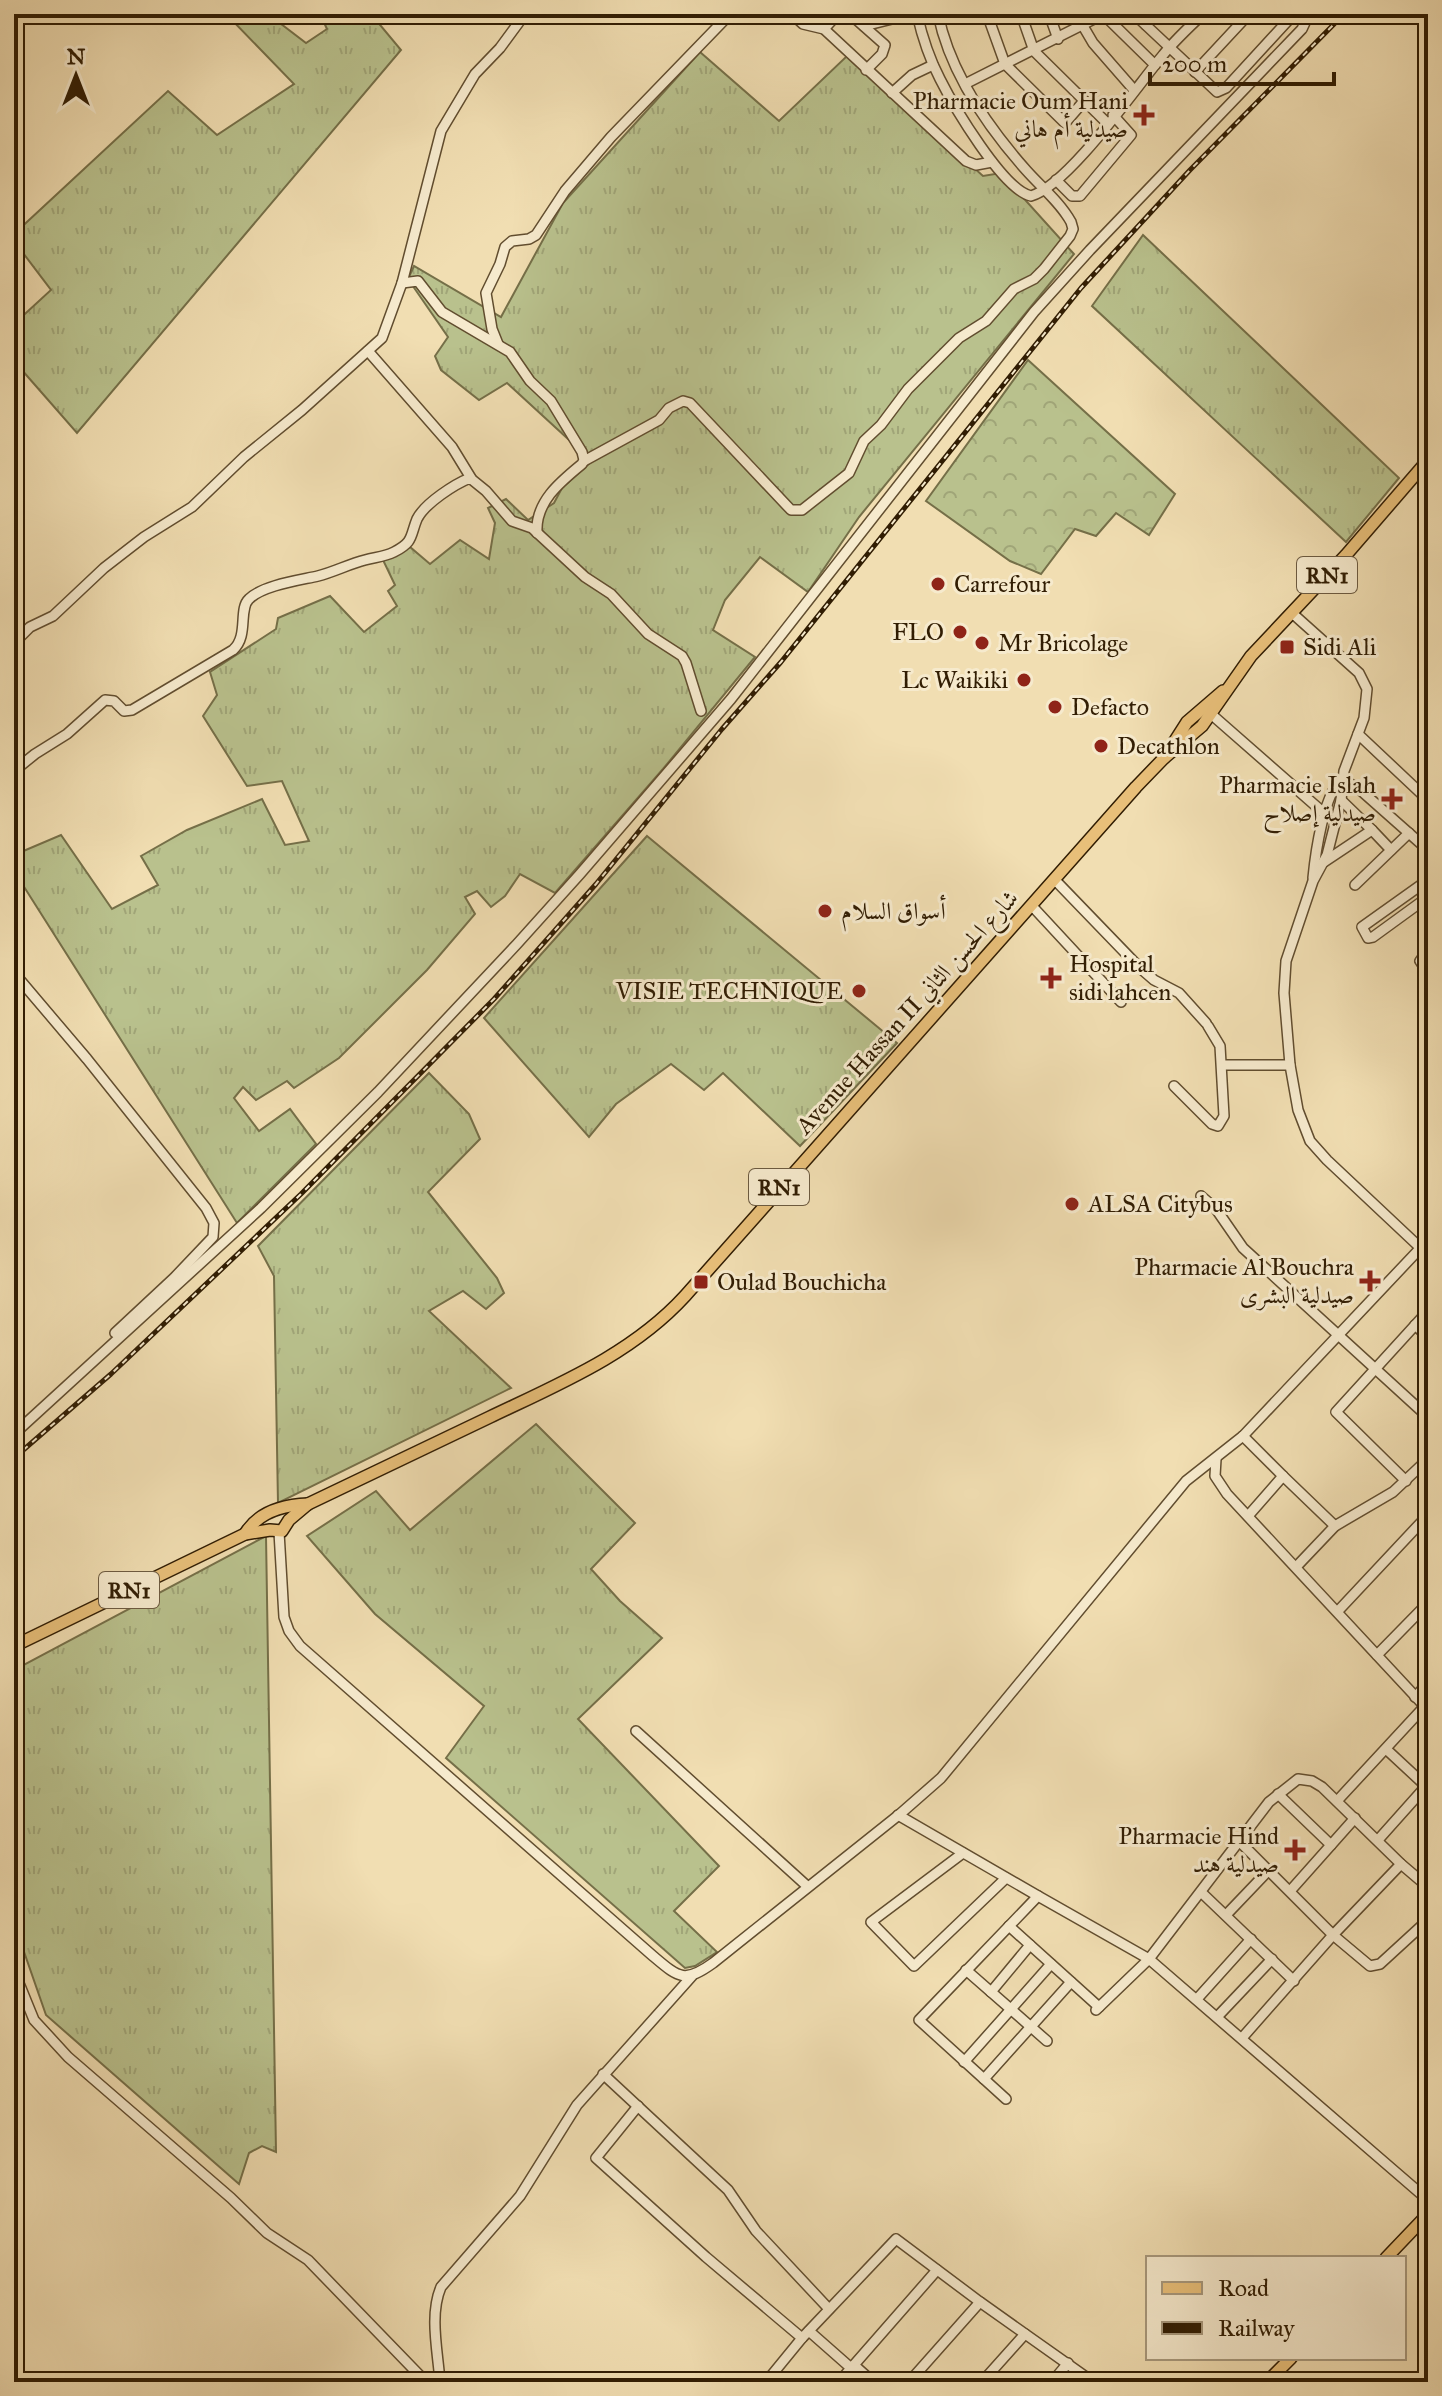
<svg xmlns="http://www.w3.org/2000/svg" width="1442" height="2396" viewBox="0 0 1442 2396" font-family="'IM FELL Great Primer',Amiri,serif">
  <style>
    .grass { fill: url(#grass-tufts); stroke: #756f48; stroke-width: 2 }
    .forest { fill: url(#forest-crowns); stroke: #756f48; stroke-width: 2 }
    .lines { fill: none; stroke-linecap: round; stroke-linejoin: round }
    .minor-casing { stroke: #614d2f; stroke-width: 12 }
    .major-casing { stroke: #311d03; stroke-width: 14 }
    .minor { stroke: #f6eacd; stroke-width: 9 }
    .major { stroke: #e8bf79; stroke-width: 11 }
    .rail-casing { stroke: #311d03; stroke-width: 5 }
    .rail { stroke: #f6eacd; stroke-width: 2; stroke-dasharray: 6; stroke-linecap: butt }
    .poi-dot { fill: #8f2418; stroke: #f6eacd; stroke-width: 3 }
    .labels { text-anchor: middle; stroke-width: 6; stroke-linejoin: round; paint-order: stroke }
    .shield { fill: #f6eacd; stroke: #6c5a40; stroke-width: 2 }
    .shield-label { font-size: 22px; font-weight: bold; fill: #311d03 }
    .poi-label { font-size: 24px; fill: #311d03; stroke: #f6eacd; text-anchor: start }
    .street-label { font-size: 24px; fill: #311d03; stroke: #f6eacd }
  </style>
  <defs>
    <pattern id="grass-tufts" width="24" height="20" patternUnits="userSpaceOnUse" patternTransform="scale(2)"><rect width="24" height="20" fill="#b9c18d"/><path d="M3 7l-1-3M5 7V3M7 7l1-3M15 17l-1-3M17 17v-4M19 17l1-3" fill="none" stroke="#a0a578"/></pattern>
    <pattern id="forest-crowns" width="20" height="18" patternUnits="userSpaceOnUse" patternTransform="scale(2)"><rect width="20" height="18" fill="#b9c18d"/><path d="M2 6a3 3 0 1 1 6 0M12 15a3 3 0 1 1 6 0" fill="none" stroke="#a0a578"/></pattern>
  </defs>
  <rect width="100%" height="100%" fill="#f1deb2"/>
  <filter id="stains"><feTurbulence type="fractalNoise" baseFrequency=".0025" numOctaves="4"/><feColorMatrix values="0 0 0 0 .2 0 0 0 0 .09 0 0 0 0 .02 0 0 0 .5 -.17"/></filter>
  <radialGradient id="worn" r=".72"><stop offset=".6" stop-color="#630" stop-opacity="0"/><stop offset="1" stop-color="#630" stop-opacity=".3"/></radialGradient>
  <!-- grass -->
  <g class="grass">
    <polygon points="235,14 268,14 306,43 327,29 320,14 371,14 401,50 77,433 14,361 14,324 51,290 14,241 14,234 168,91 217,135 294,84 230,18"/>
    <polygon points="700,52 779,121 848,55 983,176 1001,173 1074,254 859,517 808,592 760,557 725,600 713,630 755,657 663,769 555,893 520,874 505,896 491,907 477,891 465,897 475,914 427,970 339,1058 294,1088 287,1081 256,1100 243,1087 234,1098 259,1131 290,1109 316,1144 237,1223 14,871 14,855 61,835 112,909 158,885 141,856 187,830 262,799 285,845 309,841 282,781 247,786 203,716 217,695 210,672 276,629 278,618 330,596 364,632 397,606 388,591 395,585 383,560 410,547 430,564 460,540 489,559 495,523 488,508 506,499 528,520 554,503 562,488 592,461 507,383 479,400 441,370 435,356 448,337 408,279 414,266 501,317 563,203"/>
    <polygon points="1143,235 1399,478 1346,542 1092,306"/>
    <polygon points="647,836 897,1043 800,1146 723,1073 704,1090 671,1064 616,1104 589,1137 484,1018"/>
    <polygon points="429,1073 469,1114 480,1139 428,1192 497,1278 504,1293 486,1309 463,1291 429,1311 511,1388 278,1503 274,1276 258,1246"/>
    <polygon points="536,1424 635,1523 591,1569 620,1601 662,1638 578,1719 719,1866 674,1911 717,1952 695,1966 685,1968 446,1758 484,1706 375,1614 307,1536 376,1491 410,1530"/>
    <polygon points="266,1536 276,2152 262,2146 249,2153 239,2184 46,2015 14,1923 14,1670"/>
  </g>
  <!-- forest -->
  <polygon class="forest" points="1028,360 1175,494 1149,535 1116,513 1096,536 1075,529 1041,574 1010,561 926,501"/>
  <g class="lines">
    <defs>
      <g id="minor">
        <polyline points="792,14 803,24 824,29 966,161 976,165 992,162"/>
        <polyline points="850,14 885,45 882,54 866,70"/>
        <path d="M917 14C922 36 929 58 940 79 953 105 1003 190 1031 196 1068 186 1137 86 1163 55 1175 40 1189 27 1203 14"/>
        <polyline points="987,14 1005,64 1065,123 1084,101"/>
        <polyline points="1021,14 1034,51 1107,123"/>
        <polyline points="1049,14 1058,39"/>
        <polyline points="1076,14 1093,43 1134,90"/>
        <polyline points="1103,14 1155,65"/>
        <polyline points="1134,14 1217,92 1226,88 1294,14"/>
        <polyline points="1146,25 1156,14"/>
        <polyline points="864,26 912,14"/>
        <polyline points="824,29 838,14"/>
        <polyline points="1195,72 1249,14"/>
        <polyline points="965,84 1104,14"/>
        <polyline points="892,93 912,75 933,65"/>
        <polyline points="1056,180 1072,196 1080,196 1131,135 1113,115"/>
        <path d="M402 283 418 281 442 312 510 352 530 381 551 401 582 452 584 460 582 464C560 482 535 502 537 533"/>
        <polyline points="498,344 492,329 486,293 500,264 505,247 512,241 529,239 536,235 565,191 611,137 730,14"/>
        <polyline points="368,351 452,447 471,478"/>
        <path d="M584 461 659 420 669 408 683 401 690 403 791 510H802L849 473 864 441 881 425 908 389 959 338 986 321 1014 289 1034 279 1044 269 1070 236 1073 229 1071 222C1060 202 1041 187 1026 170 987 126 950 73 938 14"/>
        <polyline points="1292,613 1359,673 1367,689 1364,718 1344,771 1341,800 1327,855 1313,881 1286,961 1284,993 1290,1065 1298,1110 1310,1141 1327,1160 1428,1255"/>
        <polyline points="14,643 30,627 53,616 104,568 144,537 192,507 244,457 302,410 382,338 402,283 441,131 475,74 500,48 525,14"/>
        <polyline points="1211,714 1325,814"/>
        <polyline points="1358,734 1428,800"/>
        <path d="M14 771 35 754 67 734 105 700 114 701 124 711 132 710 233 650C249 636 238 609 249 599 263 585 301 580 318 576 334 572 349 564 365 560 376 557 384 557 394 552 414 542 410 536 417 519 425 503 455 484 470 478L486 491 512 521 532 528 585 577 611 594 648 634 682 656 686 663 701 711"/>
        <polyline points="1372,830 1391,850"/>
        <polyline points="1324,862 1372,830 1341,800"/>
        <path d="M1313 878C1315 857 1324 788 1343 780L1358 788 1428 850"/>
        <polyline points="1428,880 1362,927 1368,938 1373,937 1428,897"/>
        <polyline points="1056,881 1139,967 1154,980 1179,993 1206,1023"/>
        <polyline points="1355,885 1409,833"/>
        <polyline points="1032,906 1121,1002"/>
        <polyline points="1428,950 1420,961 1428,973"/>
        <polyline points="14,973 87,1059 206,1208 214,1223 213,1237 174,1278 115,1333"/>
        <polyline points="1222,1065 1290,1065"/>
        <polyline points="1174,1086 1212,1124 1218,1126 1224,1116 1220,1046 1208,1026"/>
        <polyline points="1201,1196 1216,1209 1243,1248 1428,1417"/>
        <polyline points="1415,1325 1428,1337"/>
        <polyline points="14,1434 261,1208 378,1092 517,944 580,874 731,699 1034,312 1090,250 1302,29 1309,14"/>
        <polyline points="1243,1436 1283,1476"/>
        <polyline points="1216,1459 1215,1476 1227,1494 1428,1710"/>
        <polyline points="1406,1481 1336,1412 1428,1311"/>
        <polyline points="1248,1516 1283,1476 1335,1526"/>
        <path d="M279 1532 284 1617 289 1631 300 1646 653 1956C678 1977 684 1984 713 1963L900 1814 941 1778 1186 1481 1243 1436 1428 1240"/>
        <polyline points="1296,1567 1335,1526 1393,1492 1428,1459"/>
        <polyline points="1338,1611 1428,1515"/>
        <polyline points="1377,1655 1428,1603"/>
        <polyline points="1415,1697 1428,1683"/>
        <polyline points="636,1731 807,1886"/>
        <polyline points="1386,1749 1428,1788"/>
        <polyline points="1278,1794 1331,1845"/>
        <polyline points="1337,1801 1424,1707"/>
        <polyline points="898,1815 1038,1896"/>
        <polyline points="1238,1840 1333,1935 1370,1966 1380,1964 1428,1920"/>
        <polyline points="1378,1840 1428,1784"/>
        <polyline points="963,1853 871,1922 914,1966 1006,1878"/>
        <polyline points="1291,1890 1355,1818"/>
        <polyline points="1202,1893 1294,1981"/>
        <polyline points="1226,1915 1269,1870"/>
        <polyline points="1009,1926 1099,2007"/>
        <polyline points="966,1970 1047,2041"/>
        <polyline points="14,1971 34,2020 68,2057 231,2198 267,2233 308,2260 426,2382"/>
        <polyline points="991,1992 1030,1945"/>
        <polyline points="1197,1999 1251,1939"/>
        <polyline points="1096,2010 1149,1959 1269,1802 1298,1779 1312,1781 1322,1787 1401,1864 1428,1887"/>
        <polyline points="1218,2016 1272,1959"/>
        <polyline points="1242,2038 1333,1935 1401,1864"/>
        <polyline points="964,2062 1051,1964"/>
        <polyline points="603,2074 728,2190 756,2231 829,2309"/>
        <polyline points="984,2079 1071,1982"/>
        <polyline points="1006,2099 919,2020 1038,1896 1149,1959 1428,2200"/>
        <polyline points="638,2106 596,2158 706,2257 802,2338"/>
        <polyline points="809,2331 851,2368"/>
        <polyline points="854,2365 873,2382"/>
        <path d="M440 2382C438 2352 429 2315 441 2287L520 2196 577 2105 692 1976"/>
        <polyline points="766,2382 802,2338 896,2239 980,2302 1093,2382"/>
        <polyline points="839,2382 937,2270"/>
        <polyline points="909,2382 980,2302"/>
        <polyline points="982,2382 1025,2334"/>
        <polyline points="1052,2382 1068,2363"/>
      </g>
      <g id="major">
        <polyline points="1164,758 1187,722 1223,691"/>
        <path d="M245 1534C258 1512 283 1505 308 1504"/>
        <path d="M14 1646 245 1534 270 1530 282 1531 289 1520 308 1504C369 1475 429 1446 490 1417 559 1384 632 1354 685 1296L1136 787 1164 758 1202 726 1251 656 1346 555 1428 460"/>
        <polyline points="1386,2258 1428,2214"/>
        <polyline points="1267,2382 1291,2358"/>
      </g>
    </defs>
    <!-- minor casing -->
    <use href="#minor" class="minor-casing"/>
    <!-- major casing -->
    <use href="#major" class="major-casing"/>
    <!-- minor -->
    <use href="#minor" class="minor"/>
    <!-- major -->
    <use href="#major" class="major"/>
    <defs>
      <polyline id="rail" points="14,1458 111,1374 301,1194 494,999 596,884 722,729 781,662 1081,288 1190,170 1344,14"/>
    </defs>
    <!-- rail casing -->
    <use href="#rail" class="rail-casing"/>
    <!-- rail -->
    <use href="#rail" class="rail"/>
  </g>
  <!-- markers -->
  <g class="poi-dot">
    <path d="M1140 103h8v8h8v8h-8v8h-8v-8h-8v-8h8z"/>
    <circle cx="938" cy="584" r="8"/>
    <circle cx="960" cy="632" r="8"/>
    <circle cx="982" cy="643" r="8"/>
    <rect x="1279" y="639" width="16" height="16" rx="4"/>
    <circle cx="1024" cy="680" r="8"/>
    <circle cx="1055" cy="707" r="8"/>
    <circle cx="1101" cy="746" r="8"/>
    <path d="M1388 787h8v8h8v8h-8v8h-8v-8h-8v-8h8z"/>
    <circle cx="825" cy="911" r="8"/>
    <path d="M1047 966h8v8h8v8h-8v8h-8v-8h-8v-8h8z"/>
    <circle cx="859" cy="991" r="8"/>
    <circle cx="1072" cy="1204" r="8"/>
    <path d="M1366 1269h8v8h8v8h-8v8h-8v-8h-8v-8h8z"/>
    <rect x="693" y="1274" width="16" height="16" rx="4"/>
    <path d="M1291 1838h8v8h8v8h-8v8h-8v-8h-8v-8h8z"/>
  </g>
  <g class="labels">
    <!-- shield labels -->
    <g class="shield">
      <rect x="1297" y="557" width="60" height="36" rx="6"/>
      <rect x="749" y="1169" width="60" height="36" rx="6"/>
      <rect x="99" y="1572" width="60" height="36" rx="6"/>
    </g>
    <g class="shield-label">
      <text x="1327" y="583">RN1</text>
      <text x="779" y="1195">RN1</text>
      <text x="129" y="1598">RN1</text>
    </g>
    <!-- poi labels -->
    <g class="poi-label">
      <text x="1128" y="109" text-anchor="end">Pharmacie Oum Hani<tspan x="1128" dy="28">صيدلية أم هاني</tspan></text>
      <text x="954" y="592">Carrefour</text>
      <text x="944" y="640" text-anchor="end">FLO</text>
      <text x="998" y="651">Mr Bricolage</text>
      <text x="1303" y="655">Sidi Ali</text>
      <text x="1008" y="688" text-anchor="end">Lc Waikiki</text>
      <text x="1071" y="715">Defacto</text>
      <text x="1117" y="754">Decathlon</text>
      <text x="1376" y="793" text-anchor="end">Pharmacie Islah<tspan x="1376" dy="28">صيدلية إصلاح</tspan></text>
      <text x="841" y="919">أسواق السلام</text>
      <text x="1069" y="972">Hospital<tspan x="1069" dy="28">sidi lahcen</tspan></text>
      <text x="843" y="999" text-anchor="end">VISIE TECHNIQUE</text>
      <text x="1088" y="1212">ALSA Citybus</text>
      <text x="1354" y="1275" text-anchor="end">Pharmacie Al Bouchra<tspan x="1354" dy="28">صيدلية البشرى</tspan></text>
      <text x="717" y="1290">Oulad Bouchicha</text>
      <text x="1279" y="1844" text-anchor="end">Pharmacie Hind<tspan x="1279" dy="28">صيدلية هند</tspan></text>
    </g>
    <!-- street labels -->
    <g class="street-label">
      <text transform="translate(907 1012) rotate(-48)" y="8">Avenue Hassan II شارع الحسن الثاني</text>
    </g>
  </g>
  <!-- margin -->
  <rect width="1442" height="2396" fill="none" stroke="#f1deb2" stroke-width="48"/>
  <rect x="16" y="16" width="1410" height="2364" fill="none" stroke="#311d03" stroke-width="4"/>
  <rect x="24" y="24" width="1394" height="2348" fill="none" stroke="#311d03" stroke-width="2"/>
  <!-- legend -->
  <rect x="1146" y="2256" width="260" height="104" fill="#f6eacd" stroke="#a7987c" stroke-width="2"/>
  <rect x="1162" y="2282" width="40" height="12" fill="#e8bf79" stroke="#a7987c" stroke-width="2"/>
  <text x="1218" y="2296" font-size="24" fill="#311d03">Road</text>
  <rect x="1162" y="2322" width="40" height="12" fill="#311d03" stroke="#a7987c" stroke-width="2"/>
  <text x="1218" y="2336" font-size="24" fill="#311d03">Railway</text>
  <!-- north arrow -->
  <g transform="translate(76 76)" stroke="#f6eacd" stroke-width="6" paint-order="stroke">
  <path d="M0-6L14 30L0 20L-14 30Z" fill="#311d03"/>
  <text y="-12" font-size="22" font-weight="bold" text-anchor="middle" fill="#311d03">N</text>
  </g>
  <!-- scale -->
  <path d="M1150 72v12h184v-12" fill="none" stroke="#311d03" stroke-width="4"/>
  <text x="1162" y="72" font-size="24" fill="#311d03" stroke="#f6eacd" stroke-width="6" paint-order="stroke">200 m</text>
  <rect width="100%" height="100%" filter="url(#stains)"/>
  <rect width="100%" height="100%" fill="url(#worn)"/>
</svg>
